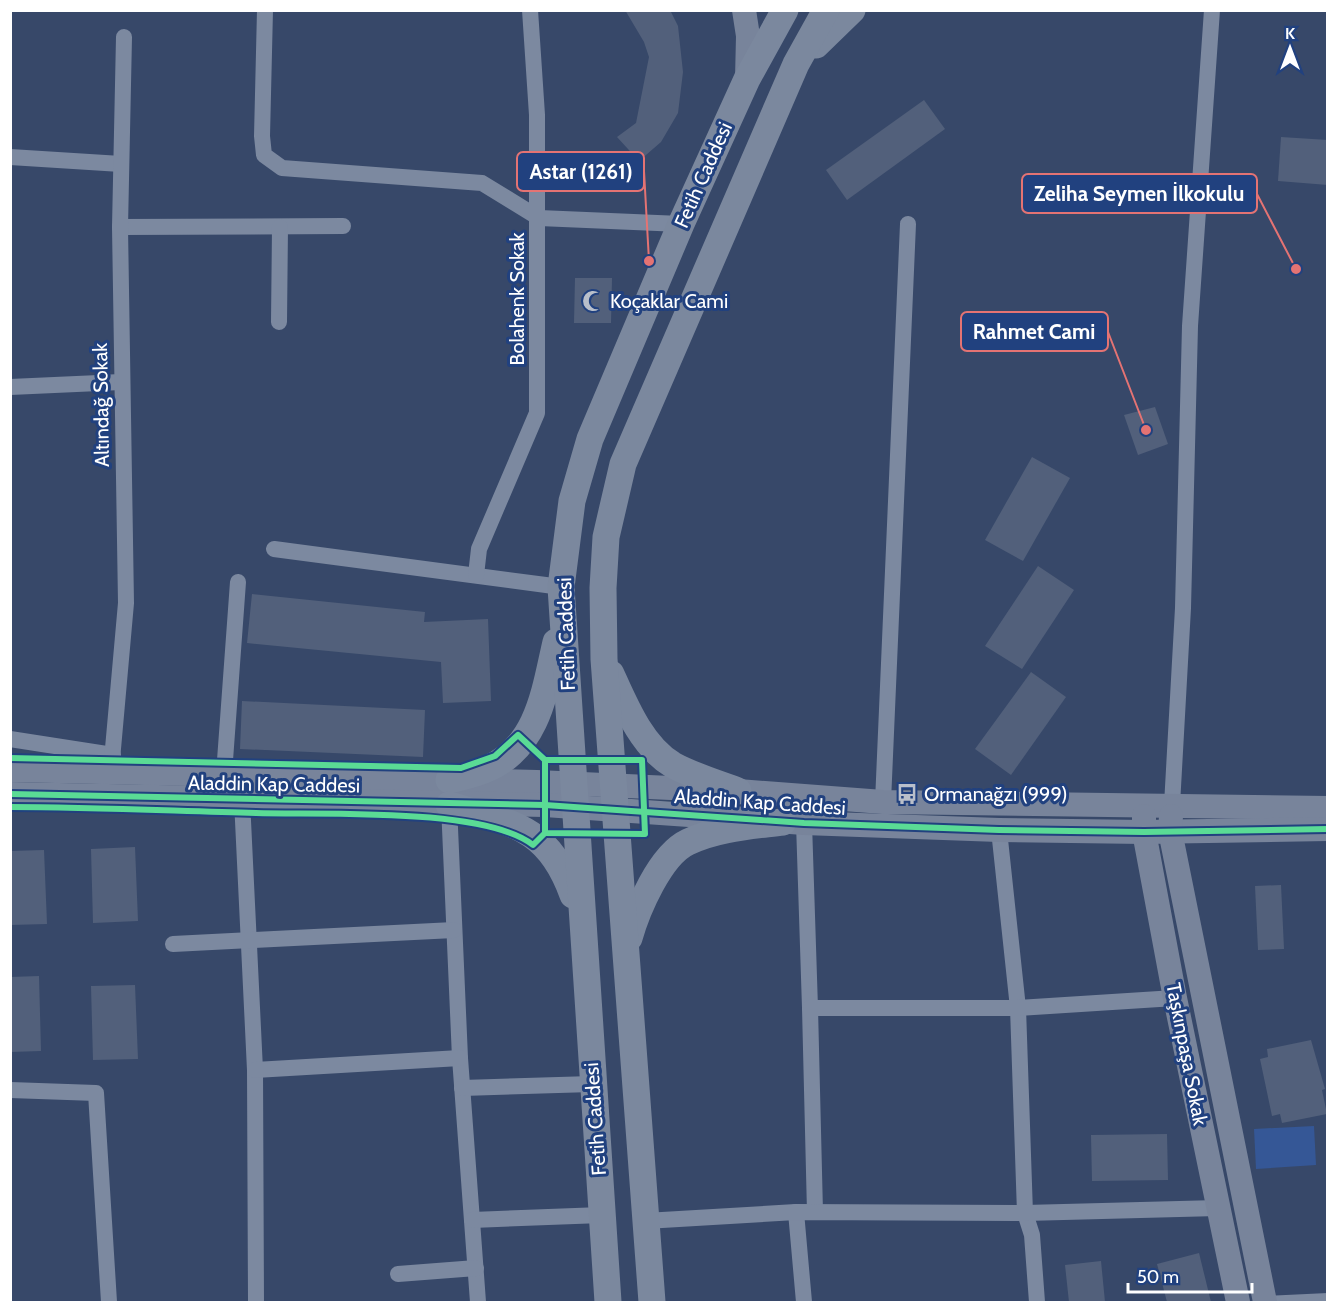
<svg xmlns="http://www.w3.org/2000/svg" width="1338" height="1313" viewBox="0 0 1338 1313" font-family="Cabin,sans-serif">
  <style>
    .green { fill: #355796 }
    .building { fill: #52607b }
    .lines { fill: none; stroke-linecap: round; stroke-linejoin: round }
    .lane { stroke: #7c89a0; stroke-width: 8 }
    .street { stroke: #7c89a0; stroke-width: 16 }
    .secondary { stroke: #78849b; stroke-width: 24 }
    .primary { stroke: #7b889e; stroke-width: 27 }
    .cycleway-casing { stroke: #21417f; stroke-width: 10 }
    .cycleway { stroke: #5adb95; stroke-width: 6 }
    .labels { text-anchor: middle; stroke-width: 6; stroke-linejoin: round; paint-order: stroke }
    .street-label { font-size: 20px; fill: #fff; stroke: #21417f }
    .poi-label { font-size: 20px; fill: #fff; stroke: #21417f; text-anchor: start }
    .leader { fill: none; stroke: #e47373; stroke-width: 2 }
    .callout-dot { fill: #e47373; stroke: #21417f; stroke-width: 2 }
    .callout { fill: #21417f; stroke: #e47373; stroke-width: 2 }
    .callout-label { font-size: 21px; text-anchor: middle; font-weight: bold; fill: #fff }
  </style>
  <rect width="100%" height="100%" fill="#374869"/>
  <!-- green -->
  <polygon class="green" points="1314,1126 1316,1165 1256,1169 1254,1129"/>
  <!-- building -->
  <g class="building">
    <polygon points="625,10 670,10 678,26 683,72 678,113 661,142 639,161 617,137 636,123 649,57 644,42"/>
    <polygon points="924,100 945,129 847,200 826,170"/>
    <polygon points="1281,137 1328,140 1328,185 1278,181"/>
    <polygon points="575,278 612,278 611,323 574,323"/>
    <polygon points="1155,407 1168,444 1138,455 1124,415"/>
    <polygon points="1032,457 1070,478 1023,561 985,540"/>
    <polygon points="1038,566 1074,590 1022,669 985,646"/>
    <polygon points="252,594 425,612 424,622 488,619 491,701 443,703 441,662 247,643"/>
    <polygon points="1031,672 1066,697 1011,775 975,749"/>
    <polygon points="242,701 425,710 423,757 240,749"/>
    <polygon points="135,847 138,921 93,923 91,849"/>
    <polygon points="44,850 47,924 10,925 10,851"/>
    <polygon points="1281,885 1284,949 1258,950 1255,886"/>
    <polygon points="39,976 41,1051 10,1052 10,977"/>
    <polygon points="135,985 138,1059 93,1060 91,986"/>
    <polygon points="1311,1040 1325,1089 1322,1090 1327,1114 1282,1123 1280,1114 1272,1116 1260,1059 1268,1057 1267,1049"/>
    <polygon points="1167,1134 1168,1180 1092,1181 1091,1135"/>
    <polygon points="1199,1253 1211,1302 1167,1302 1157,1264"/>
    <polygon points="1101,1261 1105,1302 1069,1302 1065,1265"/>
  </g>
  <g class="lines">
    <!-- lane -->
    <polyline class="lane" points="1265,1300 1328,1297"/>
    <!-- street -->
    <g class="street">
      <polyline points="265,10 262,136 264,155 282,168 482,183 539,218 681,224"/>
      <polyline points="10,157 121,164"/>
      <polyline points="120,227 343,226"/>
      <polyline points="279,322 280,227"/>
      <polyline points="10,387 121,382"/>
      <polyline points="274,549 561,587"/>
      <polyline points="476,575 479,549 537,413 537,115 530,10"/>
      <polyline points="10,739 113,755"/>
      <polyline points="111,771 126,603 120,227 124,37"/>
      <polyline points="224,774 238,582"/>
      <polyline points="242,800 255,1070 256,1302"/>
      <polyline points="883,802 908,224"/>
      <polyline points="449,805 460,1058 478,1302"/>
      <polyline points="1172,805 1183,608 1190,326 1212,10"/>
      <polyline points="804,823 810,1008"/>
      <polyline points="999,830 1018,1008 1025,1213 1032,1235 1037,1302"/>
      <polyline points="173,944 454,930"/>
      <polyline points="255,1070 460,1058"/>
      <polyline points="462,1088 592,1084"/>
      <polyline points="10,1090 96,1093 109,1302"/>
      <polyline points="796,1212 804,1302"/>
      <polyline points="815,1212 810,1008 1018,1008 1175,998"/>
      <polyline points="472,1220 602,1215"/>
      <polyline points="645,1221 796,1212 1025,1213 1218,1208"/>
      <polyline points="398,1274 476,1268"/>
    </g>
    <!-- secondary -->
    <g class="secondary">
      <polyline points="744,10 748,36 747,79"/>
      <polyline points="10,770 537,782 738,791 883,802 1328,808"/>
      <polyline points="10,794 545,805 804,823 999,830 1144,832 1328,829"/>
      <polyline points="1144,816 1144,832 1175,998 1238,1302"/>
      <polyline points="1171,816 1170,831 1265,1302"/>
    </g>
    <!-- primary -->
    <g class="primary">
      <polyline points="816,45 852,10"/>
      <path d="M611 674C625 705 642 747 673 765 693 776 717 783 738 791"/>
      <path d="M449 780C462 777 477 774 489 768 539 745 545 689 556 642"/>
      <path d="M449 805C513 823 549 827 573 895"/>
      <path d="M629 938C637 910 660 855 688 842 717 828 752 826 783 822"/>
      <polyline points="608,1302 561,587 572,501 590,439 681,224 747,79 785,10"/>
      <polyline points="652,1302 604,659 603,588 606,537 623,464 796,64 826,10"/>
    </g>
    <defs>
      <g id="cycleway">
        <polyline points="10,758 461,768 495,756 518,735 545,760 642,760 645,834 545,833 545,760"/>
        <polyline points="10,794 545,805 804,823 999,830 1144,832 1328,829"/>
        <path d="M10 807C92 807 174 811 256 813 322 815 484 807 533 845L545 833"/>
      </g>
    </defs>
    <!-- cycleway casing -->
    <use href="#cycleway" class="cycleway-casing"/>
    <!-- cycleway -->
    <use href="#cycleway" class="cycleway"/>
  </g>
  <!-- icons -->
  <defs>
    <symbol id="mosque-bare" viewBox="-9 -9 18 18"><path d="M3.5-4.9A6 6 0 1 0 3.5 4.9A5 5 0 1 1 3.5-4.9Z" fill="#b9bfca" stroke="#21417f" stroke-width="2.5" paint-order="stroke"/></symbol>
    <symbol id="bus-bare" viewBox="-9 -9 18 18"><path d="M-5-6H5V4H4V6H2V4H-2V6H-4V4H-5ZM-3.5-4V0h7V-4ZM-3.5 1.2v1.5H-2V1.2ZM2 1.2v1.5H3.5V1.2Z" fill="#b9bfca" stroke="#21417f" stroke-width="2.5" paint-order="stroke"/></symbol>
  </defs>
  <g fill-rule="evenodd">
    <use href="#mosque-bare" x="578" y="286" width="30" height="30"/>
    <use href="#bus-bare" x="892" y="779" width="30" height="30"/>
  </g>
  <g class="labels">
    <!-- street labels -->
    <g class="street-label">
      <text transform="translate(703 175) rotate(-66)" y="7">Fetih Caddesi</text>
      <text transform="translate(517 299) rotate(-90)" y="7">Bolahenk Sokak</text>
      <text transform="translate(101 405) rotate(-91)" y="7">Altındağ Sokak</text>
      <text transform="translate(566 634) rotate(-92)" y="7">Fetih Caddesi</text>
      <text transform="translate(274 784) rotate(1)" y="7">Aladdin Kap Caddesi</text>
      <text transform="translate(760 802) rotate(4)" y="7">Aladdin Kap Caddesi</text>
      <text transform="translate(1187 1054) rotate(79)" y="7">Taşkınpaşa Sokak</text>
      <text transform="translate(595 1119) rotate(-94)" y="7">Fetih Caddesi</text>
    </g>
    <!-- poi labels -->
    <g class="poi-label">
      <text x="610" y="308">Koçaklar Cami</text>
      <text x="924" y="801">Ormanağzı (999)</text>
    </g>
  </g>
  <!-- callouts -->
  <path class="leader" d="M649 261L644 171M1296 269L1257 194M1146 430L1108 332"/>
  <g class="callout-dot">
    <circle cx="649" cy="261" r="6"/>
    <circle cx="1296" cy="269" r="6"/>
    <circle cx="1146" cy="430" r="6"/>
  </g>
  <g class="callout">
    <rect x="517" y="152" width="127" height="39" rx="6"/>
    <rect x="1022" y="174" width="235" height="39" rx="6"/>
    <rect x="961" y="312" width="147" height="39" rx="6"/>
  </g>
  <g class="callout-label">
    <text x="581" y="179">Astar (1261)</text>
    <text x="1139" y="201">Zeliha Seymen İlkokulu</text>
    <text x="1034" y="339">Rahmet Cami</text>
  </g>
  <!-- border -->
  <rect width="1338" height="1313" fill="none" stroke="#ffffff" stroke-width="24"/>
  <!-- north arrow -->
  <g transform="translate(1290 48)" stroke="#21417f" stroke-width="4.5" paint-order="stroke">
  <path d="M0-4.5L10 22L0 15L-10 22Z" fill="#ffffff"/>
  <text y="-9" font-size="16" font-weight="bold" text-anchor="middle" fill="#ffffff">K</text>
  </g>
  <!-- scale -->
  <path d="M1128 1283v9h124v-9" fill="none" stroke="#ffffff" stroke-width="3"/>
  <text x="1137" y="1283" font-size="18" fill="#ffffff" stroke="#21417f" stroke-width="4.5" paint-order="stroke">50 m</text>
</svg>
